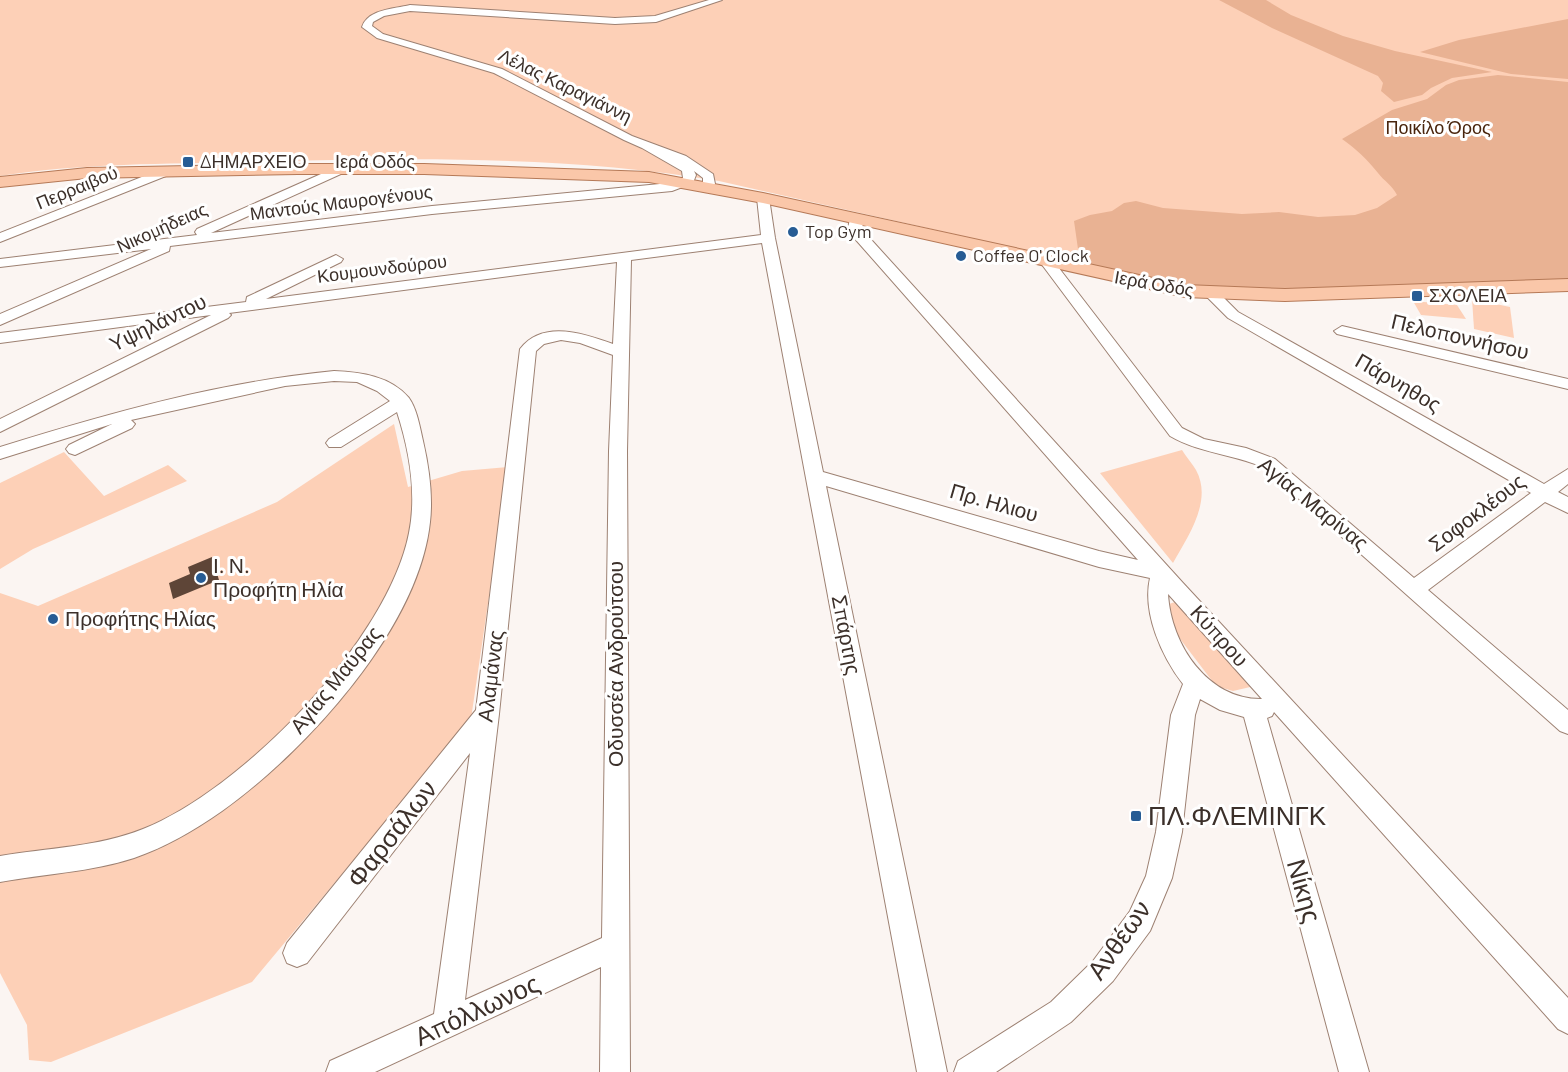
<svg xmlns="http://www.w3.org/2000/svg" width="1568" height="1072" viewBox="0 0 1568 1072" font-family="Barlow,sans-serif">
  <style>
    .green { fill: #fdd0b7 }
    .forest { fill: #e9b293 }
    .building { fill: #5e4537 }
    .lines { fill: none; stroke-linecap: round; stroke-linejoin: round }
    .minor-casing { stroke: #9d8172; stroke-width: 2 }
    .major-casing { stroke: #b57957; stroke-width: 2 }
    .minor { fill: #fff; fill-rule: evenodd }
    .major { fill: #fac7a9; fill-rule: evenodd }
    .poi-dot { fill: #275c94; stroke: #fff; stroke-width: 2 }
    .labels { text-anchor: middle; stroke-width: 6; stroke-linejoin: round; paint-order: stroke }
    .far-street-label { font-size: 18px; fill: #3c302a; stroke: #fff }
    .far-park-label { font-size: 18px; fill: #49250d; stroke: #fff }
    .far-poi-label { font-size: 18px; fill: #3c302a; stroke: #fff; text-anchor: start }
    .street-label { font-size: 21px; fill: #3c302a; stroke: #fff }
    .poi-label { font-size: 21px; fill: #3c302a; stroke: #fff; text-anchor: start }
    .near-poi-label { font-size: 26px; fill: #3c302a; stroke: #fff; text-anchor: start }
    .near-street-label { font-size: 26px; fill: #3c302a; stroke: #fff }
  </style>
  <rect width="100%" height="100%" fill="#fbf5f2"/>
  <!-- green -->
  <g class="green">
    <path d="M0 0H1568V273L1197 289 719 181C564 155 405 158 249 162 166 164 82 163 0 176Z"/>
    <polygon points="1472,299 1510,307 1514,338 1474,329"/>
    <polygon points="1413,301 1457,305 1466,319 1421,315"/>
    <polygon points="394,424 408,487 462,471 508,467 471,719 252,982 51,1062 29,1060 27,1025 0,973 0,593 38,606 277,502"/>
    <path d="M1182 450C1186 457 1192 463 1196 470 1213 501 1188 536 1173 563L1100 473Z"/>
    <polygon points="64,452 104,496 168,465 187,481 33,549 0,569 0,483"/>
    <polygon points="1181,600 1259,685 1233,691 1216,686 1171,627 1169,604"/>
  </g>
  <!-- forest -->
  <g class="forest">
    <polygon points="1219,0 1266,0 1291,15 1343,36 1395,51 1492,72 1452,78 1431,88 1422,95 1394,102 1381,91 1383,83 1378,76 1272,28"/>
    <polygon points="1568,19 1568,79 1511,74 1420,52 1459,40"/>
    <path d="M1498 75 1568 82V285L1246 295 1081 270 1074 221 1090 215 1112 211 1124 203 1136 201 1163 208 1242 214 1279 212 1318 217 1355 215 1377 208 1397 195C1392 185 1384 181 1378 173 1367 159 1356 149 1342 139L1392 110 1427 99 1446 85 1459 80Z"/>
  </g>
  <!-- building -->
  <polygon class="building" points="212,557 219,580 173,599 169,583 190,574 188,567"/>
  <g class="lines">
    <defs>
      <g id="minor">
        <path d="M709 0H722L656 22 615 24 410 11 384 16 373 22 372 26 383 34 502 69 632 136 686 156 713 174 715 184 709 190H701L699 187 703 183V178L694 171 696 175 693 183 672 191 432 214 170 246 169 251 0 325V314L151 249 0 267V259L197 235 195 232 197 229 339 166 343 167V173L211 233 432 206 670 183 683 178 682 171 642 148 624 140 494 73 377 38 362 27C368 9 394 9 410 5L615 18 655 16Z"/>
        <polygon points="167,167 171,168 171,174 0,242 0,233"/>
        <path d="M763 194 769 198 775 238 823 472 1099 551 1138 560 856 240 848 228 850 219 857 215 864 219 862 228 866 234 1183 583 1568 998V1034L1558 1029 1274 712 1272 716 1267 718 1369 1072H1339L1244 717 1220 710 1200 699 1195 715 1182 832 1172 878 1150 931 1113 981 1071 1022 996 1072H954L958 1061 1051 1002 1093 961 1130 911 1146 876 1156 832 1171 715 1183 684C1162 657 1142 613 1150 578L1099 567 826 486 947 1072H917L762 243 631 260 627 451 630 1072H600L601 967 375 1072H326L330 1061 434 1014 470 753 307 963 297 967 287 963 283 953 287 943 476 710 520 349C543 319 585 334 613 344L617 262 229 313 231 315 228 318 0 432V419L211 315 0 343V333L246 302 247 297 336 255 343 259 341 262 266 299 761 235 757 198ZM561 340 580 343 613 355 609 451 602 938 465 1000 499 714 536 351 544 344ZM1168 594 1169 595 1262 699C1208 700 1171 645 1168 594Z"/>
        <path d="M1047 258 1052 259 1182 428 1204 439 1246 448 1275 459 1414 578 1531 493 1228 318 1206 296 1204 293 1206 290H1216L1238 312 1544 484 1568 469V484L1558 492 1568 497V513L1545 502 1428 590 1568 710V734L1560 731 1263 467C1232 454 1199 453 1170 436L1040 262Z"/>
        <polygon points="1342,326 1568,379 1568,389 1337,334 1334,331"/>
        <path d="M334 371C360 372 391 376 409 398 417 409 420 428 423 441 429 467 433 496 430 522 419 628 306 751 222 811 195 830 166 847 134 858 91 872 44 874 0 882V856C47 848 98 847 143 829 243 789 388 640 409 533 417 494 409 449 397 412L341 447H329L326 443 329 439 390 401 377 391 357 382 334 381 285 386 131 420 135 424 132 428 75 455 69 453 66 449 69 445 112 424 0 459V447C109 413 220 382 334 371Z"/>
      </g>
      <polygon id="major" points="298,164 424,164 649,172 763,193 1185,285 1285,289 1568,279 1568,291 1285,301 1185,297 763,203 649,182 424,174 298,174 87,178 0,187 0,177 87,168"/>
    </defs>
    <!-- minor casing -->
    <use href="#minor" class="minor-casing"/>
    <!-- major casing -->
    <use href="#major" class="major-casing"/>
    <!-- minor -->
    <use href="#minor" class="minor"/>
    <!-- major -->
    <use href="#major" class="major"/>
  </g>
  <!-- markers -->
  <g class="poi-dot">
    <rect x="182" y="156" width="12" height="12" rx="3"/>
    <circle cx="793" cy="232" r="6"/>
    <circle cx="961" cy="256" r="6"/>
    <rect x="1411" y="290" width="12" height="12" rx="3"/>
    <circle cx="201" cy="578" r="6"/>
    <circle cx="53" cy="619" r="6"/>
    <rect x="1130" y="810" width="12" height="12" rx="3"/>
  </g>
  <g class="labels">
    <!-- far-street labels -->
    <g class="far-street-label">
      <text transform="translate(565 86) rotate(26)" y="6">Λέλας Καραγιάννη</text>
      <text x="375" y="168">Ιερά Οδός</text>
      <text transform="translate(77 188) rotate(-22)" y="6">Περραιβού</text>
      <text transform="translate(341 203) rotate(-7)" y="6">Μαντούς Μαυρογένους</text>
      <text transform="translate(162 228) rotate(-24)" y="6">Νικομήδειας</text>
      <text transform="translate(382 269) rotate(-7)" y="6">Κουμουνδούρου</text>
      <text transform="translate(1154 284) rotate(10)" y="6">Ιερά Οδός</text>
    </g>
    <!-- far-park labels -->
    <g class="far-park-label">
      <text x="1438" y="134">Ποικίλο Όρος</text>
    </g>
    <!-- far-poi labels -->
    <g class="far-poi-label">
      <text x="200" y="168">ΔΗΜΑΡΧΕΙΟ</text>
      <text x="805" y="238">Top Gym</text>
      <text x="973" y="262">Coffee O' Clock</text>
      <text x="1429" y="302">ΣΧΟΛΕΙΑ</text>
    </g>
    <!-- street labels -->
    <g class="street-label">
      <text transform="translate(158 323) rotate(-26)" y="7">Υψηλάντου</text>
      <text transform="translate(1460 337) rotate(13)" y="7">Πελοποννήσου</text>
      <text transform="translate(1398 383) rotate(30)" y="7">Πάρνηθος</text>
      <text transform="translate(994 503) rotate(16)" y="7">Πρ. Ηλιου</text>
      <text transform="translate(1313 504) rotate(39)" y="7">Αγίας Μαρίνας</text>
      <text transform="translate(1477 513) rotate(-37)" y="7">Σοφοκλέους</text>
      <text transform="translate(846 635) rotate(79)" y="7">Σπάρτης</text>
      <text transform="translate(1219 636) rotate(48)" y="7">Κύπρου</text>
      <text transform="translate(616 664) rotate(-90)" y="7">Οδυσσέα Ανδρούτσου</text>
      <text transform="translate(491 676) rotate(-83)" y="7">Αλαμάνας</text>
      <text transform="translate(336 680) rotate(-51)" y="7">Αγίας Μαύρας</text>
    </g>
    <!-- poi labels -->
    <g class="poi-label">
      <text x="213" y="573">Ι. Ν.<tspan x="213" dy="24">Προφήτη Ηλία</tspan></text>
      <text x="65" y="626">Προφήτης Ηλίας</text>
    </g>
    <!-- near-poi labels -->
    <g class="near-poi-label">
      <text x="1148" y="825">ΠΛ.ΦΛΕΜΙΝΓΚ</text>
    </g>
    <!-- near-street labels -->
    <g class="near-street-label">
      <text transform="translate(392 834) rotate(-52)" y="9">Φαρσάλων</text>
      <text transform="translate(1304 891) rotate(74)" y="9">Νίκης</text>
      <text transform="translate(1119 940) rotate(-55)" y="9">Ανθέων</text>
      <text transform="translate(477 1010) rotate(-25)" y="9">Απόλλωνος</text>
    </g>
  </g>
</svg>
